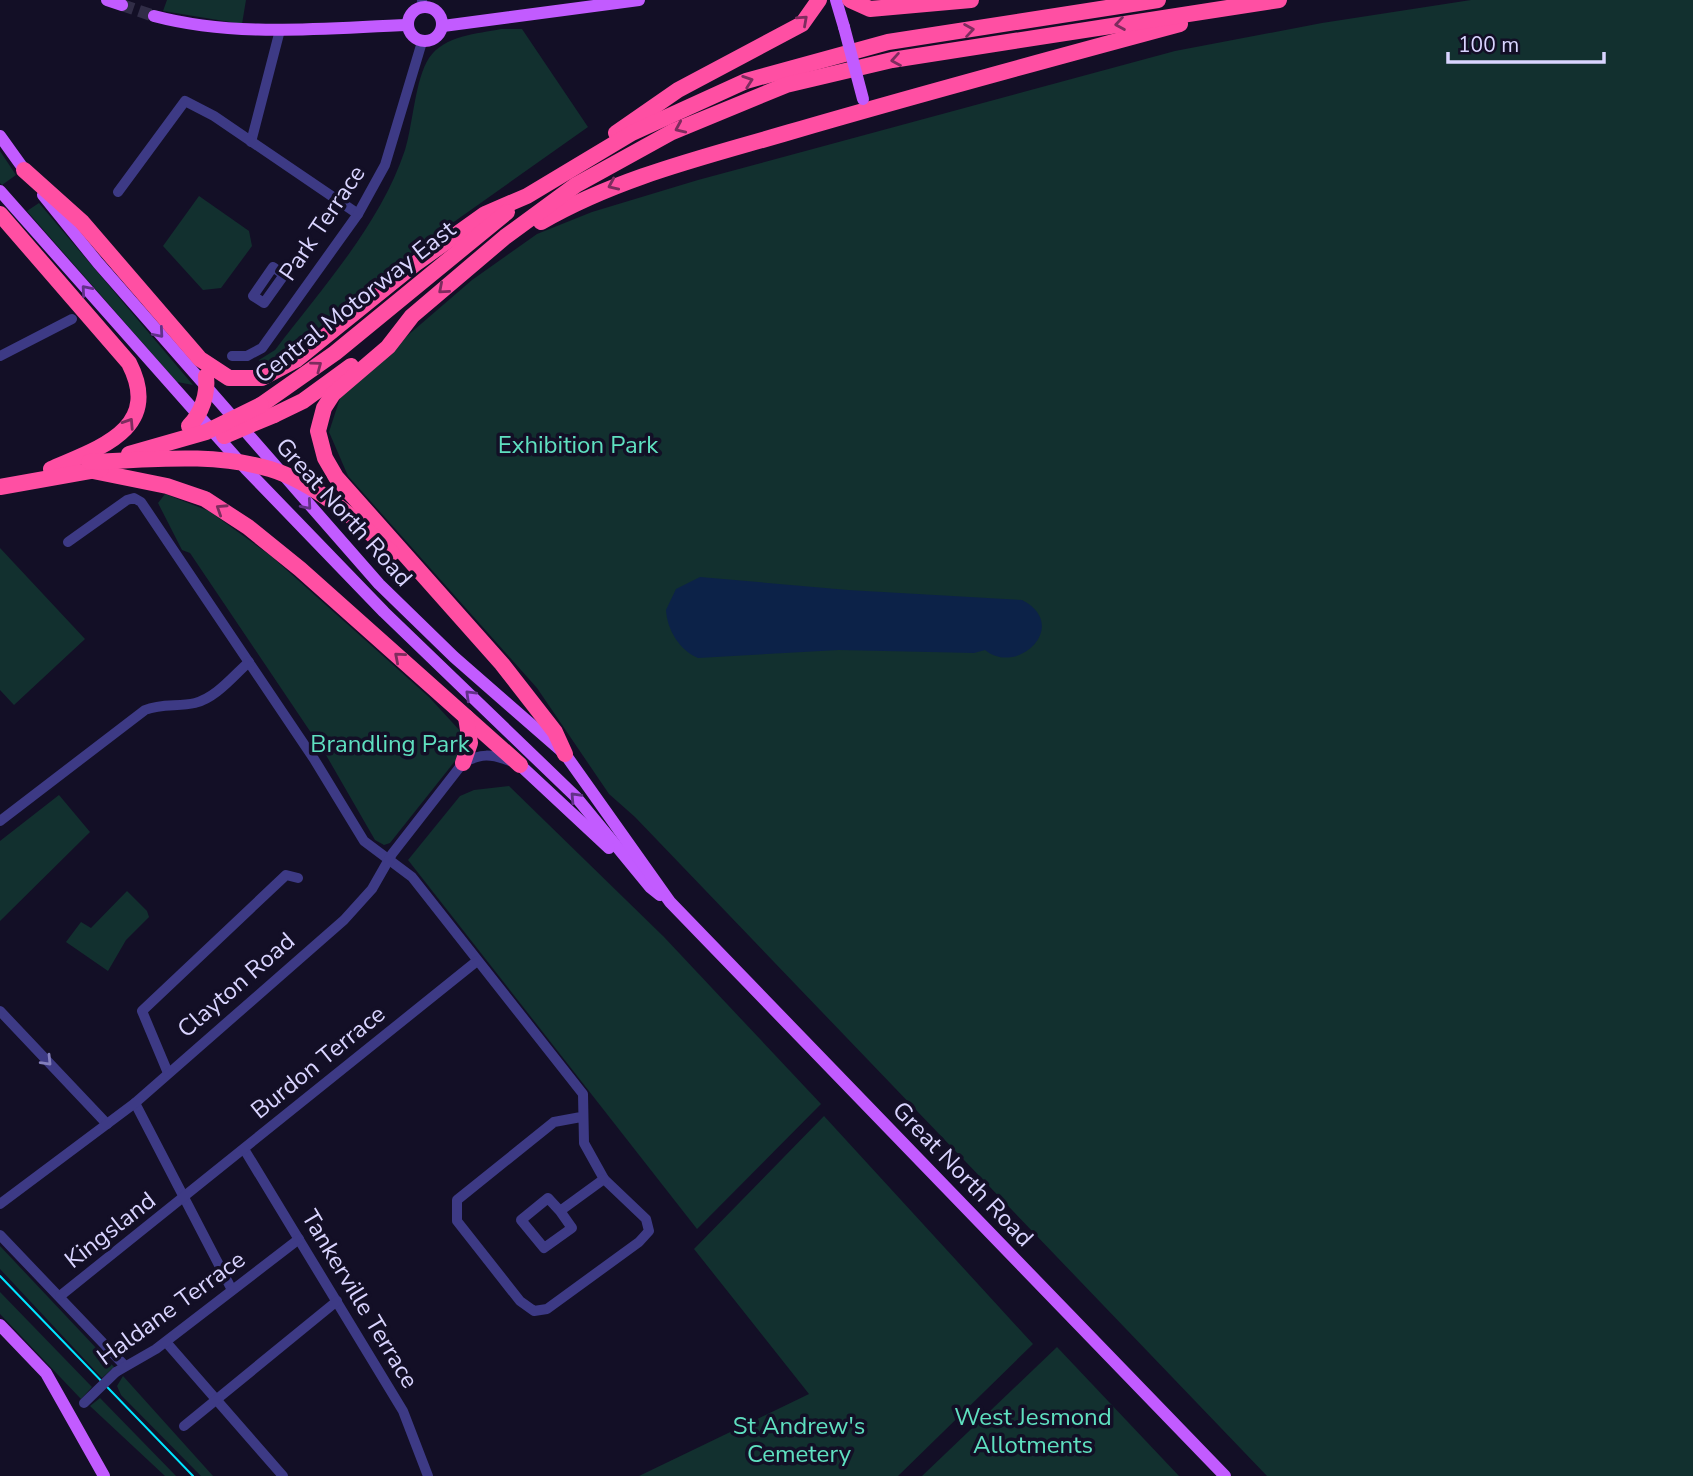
<svg xmlns="http://www.w3.org/2000/svg" width="1693" height="1476" viewBox="0 0 1693 1476" font-family="'Nunito Sans',sans-serif">
  <style>
    .green { fill: #12302f }
    .water { fill: #0c2248 }
    .lines { fill: none; stroke-linecap: round; stroke-linejoin: round }
    .major-tunnel { stroke: #312d47; stroke-width: 12; stroke-dasharray: 12 6; stroke-linecap: butt }
    .minor { stroke: #3d3a85; stroke-width: 10 }
    .major { stroke: #c25bff; stroke-width: 12 }
    .highway { stroke: #ff4fa3; stroke-width: 16 }
    .tram { stroke: #00e5ff; stroke-width: 2 }
    .minor-bridge { stroke: #3d3a85; stroke-width: 10 }
    .major-bridge { stroke: #c25bff; stroke-width: 12 }
    .highway-bridge { stroke: #ff4fa3; stroke-width: 16 }
    .oneway { stroke: #7d2c5e }
    .oneway2 { stroke: #623188 }
    .oneway3 { stroke: #837fbc }
    .labels { text-anchor: middle; stroke-width: 7; stroke-linejoin: round; paint-order: stroke }
    .street-label { font-size: 24px; fill: #d9d4ff; stroke: #130f26 }
    .park-label { font-size: 24px; fill: #5fe0c0; stroke: #130f26 }
  </style>
  <rect width="100%" height="100%" fill="#130f26"/>
  <!-- green -->
  <g class="green">
    <polygon points="167,0 246,0 242,24 163,11"/>
    <polygon points="1471,0 1693,0 1693,1476 1267,1476 635,817 609,794 537,688 348,476 329,432 342,392 472,280 537,234 592,212 698,180 1175,51 1322,23"/>
    <path d="M501 29H522L588 127 417 248 336 312 290 355 259 369V360L275 350C322 288 380 225 405 150 413 125 415 79 429 58 445 35 477 34 501 29Z"/>
    <polygon points="0,151 16,175 2,185 0,183"/>
    <polygon points="199,196 249,231 252,246 221,288 203,290 163,246"/>
    <polygon points="39,203 193,385 177,382 27,211"/>
    <polygon points="165,494 209,511 271,556 429,697 462,733 463,751 390,843 384,845 375,840 326,755 190,553 182,550 158,503"/>
    <polygon points="0,548 85,639 14,705 0,690"/>
    <polygon points="509,786 664,937 821,1104 697,1229 408,860 460,796 474,790"/>
    <polygon points="59,795 90,832 0,921 0,841"/>
    <polygon points="127,891 147,911 149,917 126,940 108,971 66,942 81,922 91,928"/>
    <polygon points="824,1116 1033,1344 898,1476 639,1476 809,1394 694,1249"/>
    <polygon points="0,1246 114,1367 102,1378 0,1269"/>
    <polygon points="0,1292 92,1387 81,1399 0,1314"/>
    <polygon points="1057,1347 1179,1476 922,1476"/>
    <polygon points="123,1376 213,1476 201,1476 121,1395 117,1386"/>
    <polygon points="100,1398 176,1476 165,1476 90,1406"/>
  </g>
  <!-- water -->
  <path class="water" d="M700 577 848 590 1022 600C1071 625 1018 677 985 650L974 653 839 650 698 658C679 650 667 629 666 610L676 589Z"/>
  <g class="lines">
    <!-- major-tunnel -->
    <polyline class="major-tunnel" points="122,5 154,16"/>
    <!-- minor -->
    <g class="minor">
      <polyline points="422,0 423,7"/>
      <polyline points="251,142 280,30"/>
      <polyline points="118,192 185,101 214,116 358,214"/>
      <polygon points="273,267 284,275 264,303 253,296"/>
      <polyline points="0,356 72,319"/>
      <polyline points="232,356 247,356 262,348 358,214 385,165 422,42"/>
      <polyline points="68,542 127,500 134,498 141,502 314,759 364,841 412,877 583,1094 584,1143 604,1179 646,1219 649,1231 639,1242 547,1309 534,1311 520,1301 457,1221 457,1200 554,1122 581,1117"/>
      <path d="M0 821 145 710C162 703 178 707 195 703 216 698 233 676 249 662"/>
      <polyline points="0,1011 107,1124"/>
      <polyline points="168,1073 142,1011 286,875 298,878"/>
      <polyline points="135,1103 232,1290"/>
      <polyline points="244,1149 403,1411 428,1476"/>
      <path d="M0 1204 135 1103 344 920 372 889 392 854 463 763C481 753 491 754 510 761"/>
      <polyline points="560,1211 548,1198 521,1220 544,1248 572,1228 560,1211 604,1179"/>
      <polyline points="0,1235 125,1366"/>
      <polyline points="60,1296 477,961"/>
      <polyline points="166,1342 283,1476"/>
      <polyline points="116,1372 156,1349 299,1239"/>
      <polyline points="184,1426 337,1301"/>
    </g>
    <!-- major -->
    <g class="major">
      <polyline points="107,0 122,5"/>
      <polyline points="836,0 844,27"/>
      <circle cx="425" cy="24" r="17"/>
      <path d="M154 16C237 38 324 28 408 25"/>
      <polyline points="443,26 639,0"/>
      <polyline points="0,136 28,175"/>
      <polyline points="0,191 246,469 384,612 576,797 650,887 660,895"/>
      <polyline points="43,195 98,263 379,584 454,657 565,754 670,902 1225,1476"/>
      <polyline points="520,765 609,848"/>
      <polyline points="0,1325 46,1373 104,1476"/>
    </g>
    <!-- highway -->
    <g class="highway">
      <polyline points="850,0 870,9 971,0"/>
      <polyline points="616,133 678,90 802,24 819,0"/>
      <polyline points="24,170 82,222 200,359 229,378 262,378 296,360 415,264 485,214 527,196 632,133 746,81 888,42 1158,0"/>
      <path d="M0 214 129 363C163 429 99 448 51 469"/>
      <path d="M541 222C619 177 705 157 790 132 920 94 1050 59 1180 24"/>
      <polyline points="261,405 335,353 507,212"/>
      <polyline points="274,415 303,401 351,366"/>
      <polyline points="93,471 167,486 205,499 248,527 300,569 520,765"/>
      <polyline points="0,487 101,469"/>
      <polyline points="565,754 555,732 502,664 336,477 325,458 318,431 324,408 333,394 388,347 412,316 505,237 576,185 672,132 786,85 892,60 1279,0"/>
      <polyline points="463,763 470,743 466,717"/>
    </g>
    <!-- tram -->
    <polyline class="tram" points="0,1276 193,1476"/>
    <!-- minor-bridge -->
    <polyline class="minor-bridge" points="84,1403 116,1372"/>
    <!-- major-bridge -->
    <polyline class="major-bridge" points="844,27 863,99"/>
    <!-- highway-bridge -->
    <g class="highway-bridge">
      <path d="M189 426C202 413 208 394 206 376"/>
      <polyline points="224,436 274,415"/>
      <polyline points="129,454 206,432 261,405"/>
      <path d="M89 462C149 460 211 452 270 469 316 483 357 520 392 553"/>
    </g>
  </g>
  <!-- one-way arrows -->
  <defs><path id="oneway-chevron" d="M-2-3.5L2.5 0L-2 3.5" fill="none" stroke-width="1.6" stroke-linecap="round" stroke-linejoin="round" transform="scale(1.75)"/></defs>
  <g class="oneway">
    <use href="#oneway-chevron" transform="translate(803 20) rotate(-42)"/>
    <use href="#oneway-chevron" transform="translate(1120 24) rotate(171)"/>
    <use href="#oneway-chevron" transform="translate(969 30) rotate(-9)"/>
    <use href="#oneway-chevron" transform="translate(896 60) rotate(170)"/>
    <use href="#oneway-chevron" transform="translate(748 81) rotate(-19)"/>
    <use href="#oneway-chevron" transform="translate(680 128) rotate(156)"/>
    <use href="#oneway-chevron" transform="translate(613 185) rotate(156)"/>
    <use href="#oneway-chevron" transform="translate(443 289) rotate(139)"/>
    <use href="#oneway-chevron" transform="translate(317 366) rotate(-37)"/>
    <use href="#oneway-chevron" transform="translate(129 423) rotate(-57)"/>
    <use href="#oneway-chevron" transform="translate(221 509) rotate(-147)"/>
    <use href="#oneway-chevron" transform="translate(399 657) rotate(-139)"/>
  </g>
  <g class="oneway2">
    <use href="#oneway-chevron" transform="translate(86 290) rotate(-131)"/>
    <use href="#oneway-chevron" transform="translate(159 333) rotate(49)"/>
    <use href="#oneway-chevron" transform="translate(307 505) rotate(49)"/>
    <use href="#oneway-chevron" transform="translate(470 695) rotate(-136)"/>
    <use href="#oneway-chevron" transform="translate(575 797) rotate(-133)"/>
  </g>
  <use class="oneway3" href="#oneway-chevron" transform="translate(47 1061) rotate(46)"/>
  <g class="labels">
    <!-- street labels -->
    <g class="street-label">
      <text transform="translate(322 223) rotate(-56)" y="8">Park Terrace</text>
      <text transform="translate(355 302) rotate(-38)" y="8">Central Motorway East</text>
      <text transform="translate(344 512) rotate(48)" y="8">Great North Road</text>
      <text transform="translate(236 985) rotate(-41)" y="8">Clayton Road</text>
      <text transform="translate(318 1062) rotate(-39)" y="8">Burdon Terrace</text>
      <text transform="translate(963 1174) rotate(46)" y="8">Great North Road</text>
      <text transform="translate(110 1230) rotate(-38)" y="8">Kingsland</text>
      <text transform="translate(360 1299) rotate(59)" y="8">Tankerville Terrace</text>
      <text transform="translate(171 1308) rotate(-36)" y="8">Haldane Terrace</text>
    </g>
    <!-- park labels -->
    <g class="park-label">
      <text x="578" y="453">Exhibition Park</text>
      <text x="390" y="752">Brandling Park</text>
      <text x="1033" y="1425">West Jesmond<tspan x="1033" dy="28">Allotments</tspan></text>
      <text x="799" y="1434">St Andrew's<tspan x="799" dy="28">Cemetery</tspan></text>
    </g>
  </g>
  <!-- scale -->
  <path d="M1448 52v10h156v-10" fill="none" stroke="#d9d4ff" stroke-width="3.5"/>
  <text x="1458" y="52" font-size="21" fill="#d9d4ff" stroke="#130f26" stroke-width="5" paint-order="stroke">100 m</text>
</svg>
